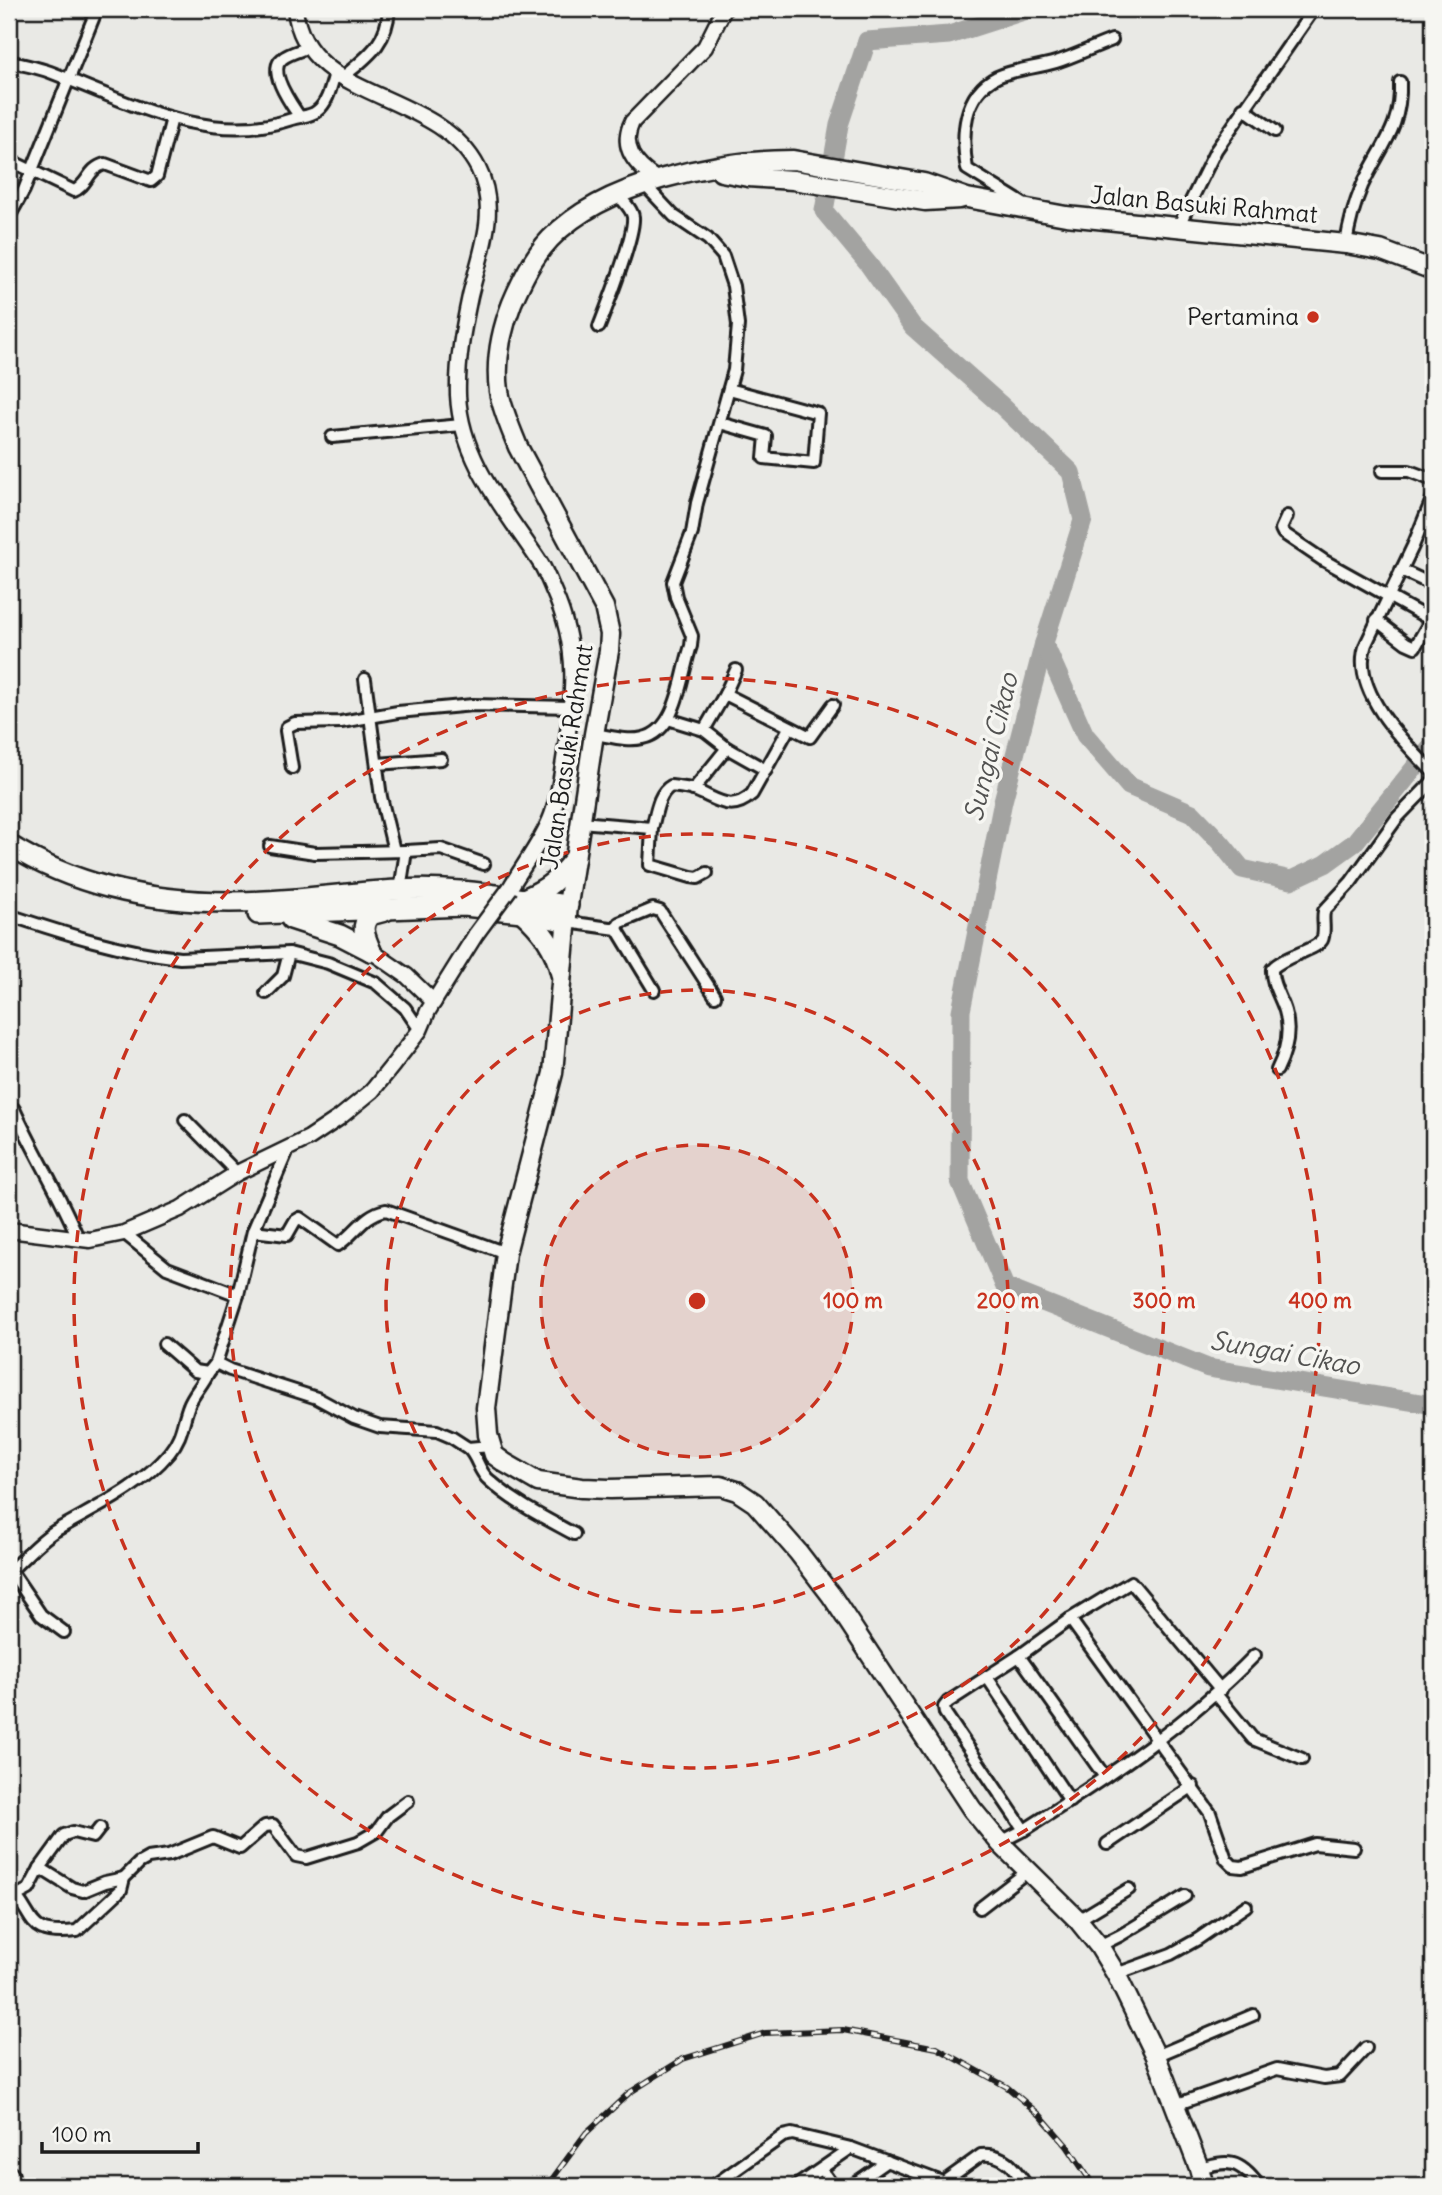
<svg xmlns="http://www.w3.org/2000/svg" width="1442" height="2195" viewBox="0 0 1442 2195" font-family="Delius,sans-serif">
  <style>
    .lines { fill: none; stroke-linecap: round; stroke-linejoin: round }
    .river { stroke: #a3a3a1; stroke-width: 19 }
    .minor-casing { stroke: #1c1c1c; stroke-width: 16 }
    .tertiary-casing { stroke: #1c1c1c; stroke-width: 19 }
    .trunk-casing { stroke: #1c1c1c; stroke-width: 23 }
    .motorway-casing { stroke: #1c1c1c; stroke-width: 24 }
    .minor { stroke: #f6f6f2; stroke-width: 10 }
    .tertiary { stroke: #f6f6f2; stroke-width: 14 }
    .trunk { stroke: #f6f6f2; stroke-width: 18 }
    .motorway { stroke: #f6f6f2; stroke-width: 19 }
    .rail-casing { stroke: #1c1c1c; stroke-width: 6 }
    .rail { stroke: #f6f6f2; stroke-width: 3.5; stroke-dasharray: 10; stroke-linecap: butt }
    .tertiary-bridge-casing { stroke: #1c1c1c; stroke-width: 19; stroke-linecap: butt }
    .tertiary-bridge { stroke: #f6f6f2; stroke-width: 14 }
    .ring { fill: none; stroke: #c8321e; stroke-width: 3.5; stroke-dasharray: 12 9 }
    .poi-dot { fill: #c8321e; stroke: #f6f6f2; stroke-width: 2.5 }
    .labels { text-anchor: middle; stroke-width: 7; stroke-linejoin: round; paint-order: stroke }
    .street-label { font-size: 24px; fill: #1c1c1c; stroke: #f6f6f2 }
    .poi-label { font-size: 24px; fill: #1c1c1c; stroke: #f6f6f2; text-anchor: end }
    .water-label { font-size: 26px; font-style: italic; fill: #525251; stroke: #f6f6f2 }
    .centre { fill: #c8321e; stroke: #f6f6f2; stroke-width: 3.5 }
    .ring-label { font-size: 21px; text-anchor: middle; font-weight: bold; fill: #c8321e; stroke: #f6f6f2; stroke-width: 7; stroke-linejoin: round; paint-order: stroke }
  </style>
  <rect width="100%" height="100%" fill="#e9e9e5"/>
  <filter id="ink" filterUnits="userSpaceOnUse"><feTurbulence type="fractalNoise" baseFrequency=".0143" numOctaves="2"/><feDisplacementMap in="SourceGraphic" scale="14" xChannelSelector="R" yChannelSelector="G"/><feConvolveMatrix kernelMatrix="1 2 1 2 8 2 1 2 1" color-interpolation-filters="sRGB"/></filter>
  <g filter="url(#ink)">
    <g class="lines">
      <!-- river -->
      <g class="river">
        <polyline points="1030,9 949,35 867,41 839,125 824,211 869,265 913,327 1001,405 1071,472 1083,520 1044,643 1003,801 961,1011 960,1181 1005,1287 1208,1368 1433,1405"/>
        <polyline points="1044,643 1085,735 1129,786 1192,813 1221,843 1242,869 1291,880 1325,864 1354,843 1433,745"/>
      </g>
      <defs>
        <g id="minor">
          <path d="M9 61C22 65 37 67 50 72 126 101 209 147 292 119 300 116 310 117 317 111 328 103 331 86 335 73"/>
          <path d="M343 77C368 56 387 44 389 9"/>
          <polyline points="1243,108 1275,131"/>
          <path d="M299 116C291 104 267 71 282 59 289 53 300 51 309 47"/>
          <path d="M9 160 74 191C88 185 88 168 105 164L151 181 157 176 172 118"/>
          <path d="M1022 203 967 169C961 135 963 94 997 77 1014 69 1037 68 1056 62 1075 56 1093 47 1112 40"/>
          <polyline points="9,217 24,190 97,9"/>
          <polyline points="1178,227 1216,150 1314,9"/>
          <path d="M1346 244C1349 224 1354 205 1362 186 1380 147 1402 128 1400 82"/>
          <path d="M599 327C607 306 635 236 633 217 632 209 623 201 618 195"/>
          <polyline points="720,423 766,436 764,458 814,463 818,413 729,389"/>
          <polyline points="332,437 462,425"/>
          <polyline points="1382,471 1409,471 1433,480"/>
          <path d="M1433 497 1413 546 1366 644C1349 689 1404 743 1433 772"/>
          <polyline points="1287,516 1281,529 1283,533 1323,560 1431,620"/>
          <polyline points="1401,570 1433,585"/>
          <polyline points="1376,620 1406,643 1415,647 1433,616"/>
          <polyline points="365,679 381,797 394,851"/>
          <polyline points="725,694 736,670"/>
          <polyline points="668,719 704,730 725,694 810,737 833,705"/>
          <polyline points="704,730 727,748 766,770"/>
          <path d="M594 734C609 736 627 742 643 738 678 731 681 674 691 646L692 636 676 597 673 582 692 533 697 503 734 370 738 325 733 286 723 256 708 239 674 216 643 183"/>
          <polyline points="378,764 441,759"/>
          <polyline points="292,768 286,731 287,727 295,723 341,722 398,712 473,705 572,707"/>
          <polyline points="693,790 727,748"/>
          <polyline points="580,822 652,828 650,865 691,877 698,878 707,873"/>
          <path d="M652 828C656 814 658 793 671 786 678 787 687 788 694 790 716 798 730 814 752 794L789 728"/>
          <polyline points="270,846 315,853 406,851 400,890"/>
          <polyline points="406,851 441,849 484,864"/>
          <path d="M9 915C63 933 123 952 180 958L289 953 328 963 376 983 405 1008 420 1030"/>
          <polyline points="567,922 617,929 654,990"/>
          <polyline points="617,929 619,923 653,909 660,911 715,996"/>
          <polyline points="266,993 283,976 289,953"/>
          <path d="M1277 1070C1286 1052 1291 1031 1285 1011 1281 997 1271 984 1272 969 1283 956 1315 951 1322 940 1326 932 1322 920 1324 911L1351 882 1397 818 1433 781"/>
          <path d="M14 1109C34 1153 60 1194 78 1238"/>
          <polyline points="185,1120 237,1173"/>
          <polyline points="253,1231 289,1147"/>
          <path d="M124 1233 167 1268 238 1295 253 1231 287 1235 295 1221 300 1218 338 1245C355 1234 364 1214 386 1210L506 1253"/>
          <polyline points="164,1344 195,1371 208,1373 216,1363 238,1295"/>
          <polyline points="216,1363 230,1370 317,1398 354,1418 380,1427 437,1431 451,1437 468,1448 490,1446"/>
          <path d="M468 1448C478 1457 478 1471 489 1480 514 1503 545 1518 574 1534"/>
          <polyline points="9,1568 41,1615 64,1632"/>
          <path d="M11 1570C25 1557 38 1542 55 1531 94 1508 139 1489 169 1453 183 1436 182 1423 189 1405 193 1394 203 1384 208 1373"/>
          <polyline points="1070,1619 1210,1813 1226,1859 1233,1866 1242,1867 1315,1844 1354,1848"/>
          <polyline points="1019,1656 1105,1777"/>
          <polyline points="987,1677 1070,1801"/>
          <polyline points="1216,1694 1253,1739 1302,1759"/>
          <polyline points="1024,1830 945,1713 944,1707 948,1702 1019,1656 1070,1619 1131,1582 1221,1690"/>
          <path d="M1000 1843C1009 1837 1019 1833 1029 1827 1109 1776 1188 1724 1255 1655"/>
          <polyline points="1107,1844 1193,1786"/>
          <polyline points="40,1868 72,1888 83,1891 105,1882 124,1878"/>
          <path d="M9 1888C38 1918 24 1937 77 1931L121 1890 124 1878 139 1863 148 1858 169 1855 213 1837 240 1848 265 1826 273 1825 296 1856 306 1858 358 1842 377 1831 388 1816 408 1801"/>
          <polyline points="16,1896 29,1889 40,1868 64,1835 73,1832 93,1837 100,1828"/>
          <polyline points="980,1908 1028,1871"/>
          <polyline points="1078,1920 1129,1889"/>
          <polyline points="1099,1946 1121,1935 1185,1896"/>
          <polyline points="1116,1974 1171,1954 1198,1939 1246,1906"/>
          <polyline points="1156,2056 1253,2015"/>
          <polyline points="1175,2105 1277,2069 1324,2078 1340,2076 1366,2048"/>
          <path d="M1199 2168C1229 2160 1239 2159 1259 2186"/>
          <polyline points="825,2175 833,2186"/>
          <polyline points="713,2186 783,2136 792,2134 851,2148 942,2182"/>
          <polyline points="796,2186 851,2148"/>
          <polyline points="851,2186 887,2161"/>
          <path d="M938 2186 981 2155C1004 2152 1015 2169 1027 2186"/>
        </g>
        <g id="tertiary">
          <path d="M295 9C305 103 437 88 478 168 500 211 480 253 470 296 463 329 457 362 458 395 461 461 507 512 541 564 546 572 550 583 554 592 579 648 574 694 565 753 562 773 559 795 552 815 543 840 524 864 510 888"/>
          <path d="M656 179C635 165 620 147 632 122L705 47 724 9"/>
          <polyline points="371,951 407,976 434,1002"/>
          <polyline points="9,1230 90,1240 124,1233 180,1209 237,1173 309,1138 339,1118 372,1091 393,1065 420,1030 428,1011 476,934"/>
        </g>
        <g id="trunk">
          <polyline points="721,172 748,177 793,180 925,201 960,199"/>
          <path d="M1204 2186 1199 2168 1156 2056 1116 1974 1099 1946 1078 1920 1000 1843 972 1809 831 1595 798 1552 755 1503 737 1491 721 1486 610 1489 582 1488 538 1482 505 1463 494 1455 488 1435 486 1408 506 1253 553 1073 568 905 594 734 609 651 610 634 604 607 518 447C511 429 502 410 499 391 495 361 501 331 512 303 522 280 533 257 550 239 604 182 718 160 793 160L924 183 967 198 1066 216 1346 244 1380 250 1433 270"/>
        </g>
        <g id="motorway">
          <path d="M9 845C86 893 176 906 265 901 310 899 354 892 398 890 455 886 512 898 568 905"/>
          <path d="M524 899C551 887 557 880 575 858"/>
          <path d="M522 912C542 930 555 947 561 974"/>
          <polyline points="258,914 464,906 522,912 567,922"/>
          <polyline points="291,919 340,935 371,951"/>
          <path d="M371 951C366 938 359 927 370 915L385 911"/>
          <polyline points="9,2176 10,2186"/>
        </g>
      </defs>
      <!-- minor casing -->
      <use href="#minor" class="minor-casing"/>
      <!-- tertiary casing -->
      <use href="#tertiary" class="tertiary-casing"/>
      <!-- trunk casing -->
      <use href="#trunk" class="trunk-casing"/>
      <!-- motorway casing -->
      <use href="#motorway" class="motorway-casing"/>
      <!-- minor -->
      <use href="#minor" class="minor"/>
      <!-- tertiary -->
      <use href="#tertiary" class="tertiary"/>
      <!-- trunk -->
      <use href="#trunk" class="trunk"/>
      <!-- motorway -->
      <use href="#motorway" class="motorway"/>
      <defs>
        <polyline id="rail" points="547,2186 586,2133 629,2093 683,2059 765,2033 843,2030 937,2048 1007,2087 1040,2115 1067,2146 1094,2186"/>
      </defs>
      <!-- rail casing -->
      <use href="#rail" class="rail-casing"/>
      <!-- rail -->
      <use href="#rail" class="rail"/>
      <defs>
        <polyline id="tertiary-bridge" points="476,934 510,888"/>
      </defs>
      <!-- tertiary-bridge casing -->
      <use href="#tertiary-bridge" class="tertiary-bridge-casing"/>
      <!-- tertiary-bridge -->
      <use href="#tertiary-bridge" class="tertiary-bridge"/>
    </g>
  </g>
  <!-- distance rings -->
  <circle cx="697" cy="1301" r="156" fill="#c8321e" fill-opacity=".12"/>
  <g class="ring">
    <circle cx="697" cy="1301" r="156"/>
    <circle cx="697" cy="1301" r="311"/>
    <circle cx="697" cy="1301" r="467"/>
    <circle cx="697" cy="1301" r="623"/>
  </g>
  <!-- markers -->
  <circle class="poi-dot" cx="1313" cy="317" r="7"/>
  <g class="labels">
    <!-- street labels -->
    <g class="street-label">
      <text transform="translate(1204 205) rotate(5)" y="8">Jalan Basuki Rahmat</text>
      <text transform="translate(567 757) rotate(-81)" y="8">Jalan Basuki Rahmat</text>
    </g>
    <!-- poi labels -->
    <g class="poi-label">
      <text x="1299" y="325">Pertamina</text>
    </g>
    <!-- water labels -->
    <g class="water-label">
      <text transform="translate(991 747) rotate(-76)" y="9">Sungai Cikao</text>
      <text transform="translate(1285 1353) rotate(10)" y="9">Sungai Cikao</text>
    </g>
  </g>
  <circle cx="697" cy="1301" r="10" class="centre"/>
  <g class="ring-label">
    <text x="853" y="1308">100 m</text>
    <text x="1008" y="1308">200 m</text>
    <text x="1164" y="1308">300 m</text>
    <text x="1320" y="1308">400 m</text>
  </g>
  <!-- margin -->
  <rect width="1442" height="2195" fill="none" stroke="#f6f6f2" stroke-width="35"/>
  <rect x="18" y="18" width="1407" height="2160" fill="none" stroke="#1c1c1c" stroke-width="2.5" filter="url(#ink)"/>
  <!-- scale -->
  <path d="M42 2142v10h156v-10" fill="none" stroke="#1c1c1c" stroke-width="3.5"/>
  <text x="52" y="2142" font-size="21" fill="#1c1c1c" stroke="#f6f6f2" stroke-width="5" paint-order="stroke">100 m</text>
</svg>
